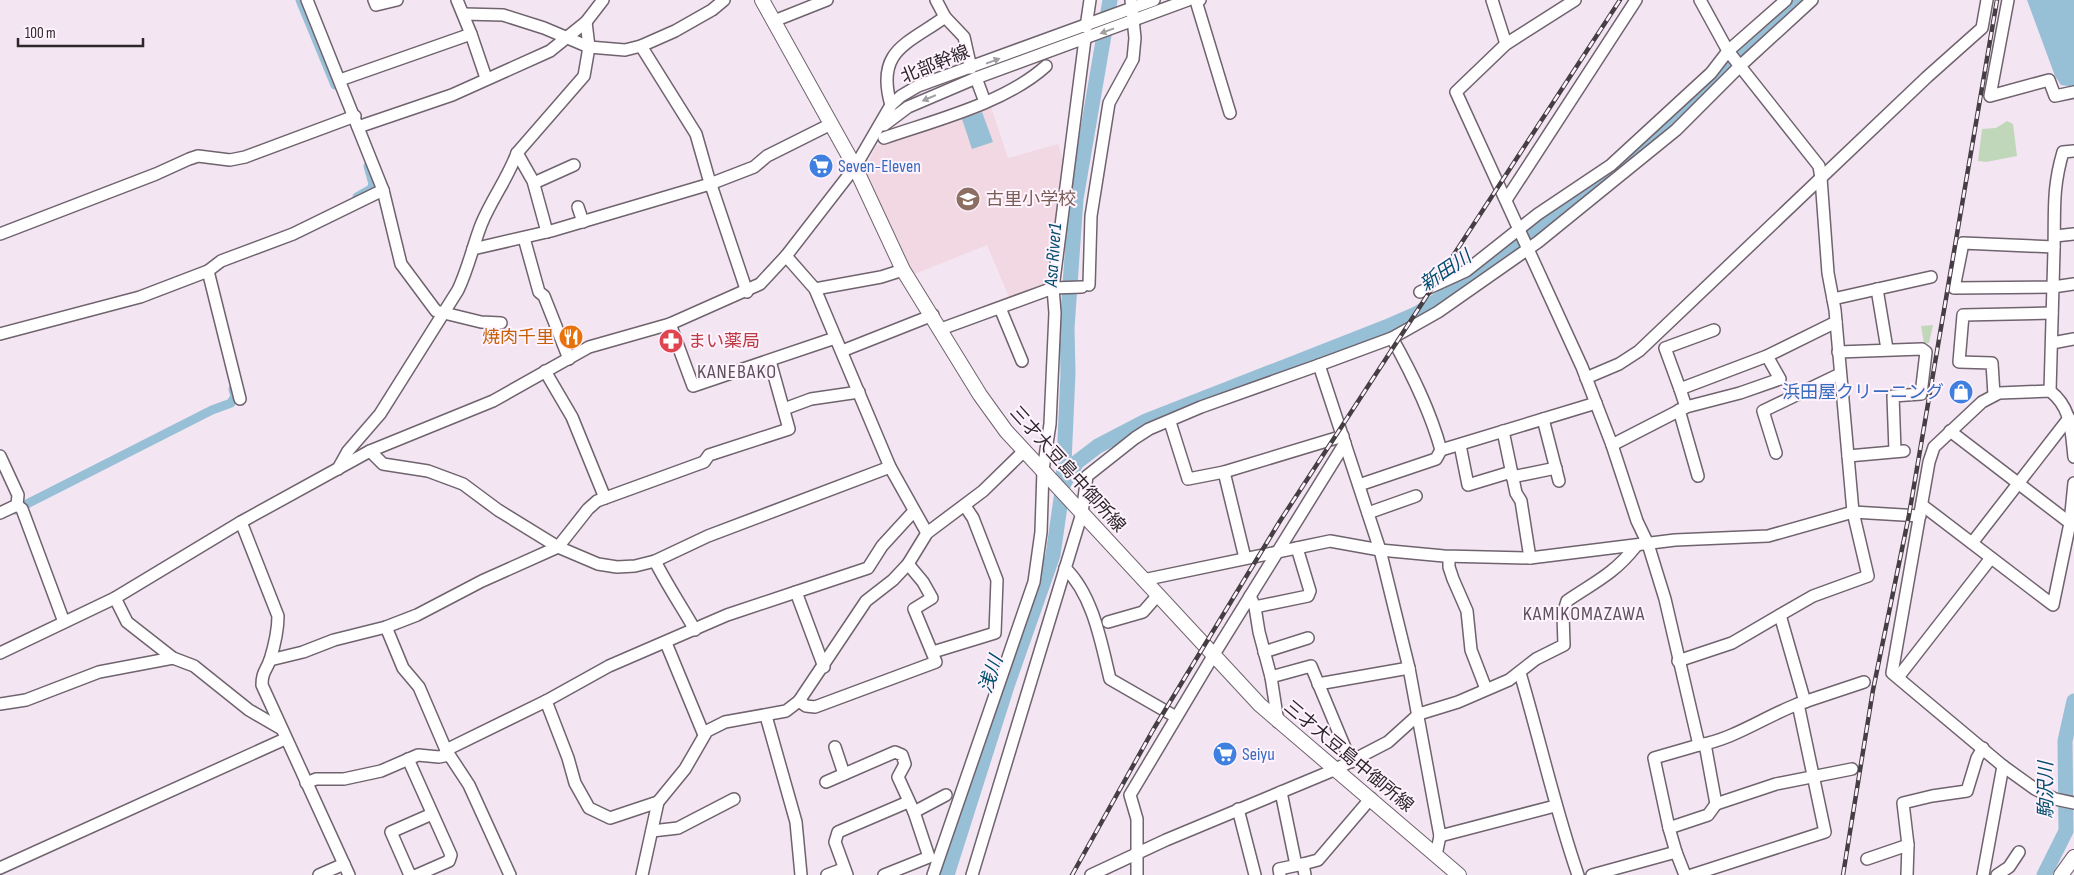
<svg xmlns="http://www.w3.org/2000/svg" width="2074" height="875" viewBox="0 0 2074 875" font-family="'Sofia Sans Condensed','Noto Sans JP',sans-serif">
<rect width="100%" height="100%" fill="#f3e5f2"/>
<path fill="#f1d8e2" d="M988 106 991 107 1008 158 1058 144 1064 163 1050 283 1009 297 987 245 912 275 864 171 876 146Z"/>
<g fill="#c0d7ba">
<path d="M2007 121 2013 124 2017 156 1986 162 1978 161 1982 129 1996 128Z"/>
<path d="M1933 325 1929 343H1924L1921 326Z"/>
</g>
<g fill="#97bfd6">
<path d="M2027 0H2074V87L2061 85 2055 76Z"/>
<path d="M982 112 993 142 972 149 962 119Z"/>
</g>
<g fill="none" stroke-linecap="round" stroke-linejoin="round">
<g stroke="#97bfd6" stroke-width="9">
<path d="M300 0 335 85"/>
<path d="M357 197 371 189 373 184 368 166"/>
<path d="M15 510 212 410 231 403 235 396 233 389"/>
</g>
<g stroke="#97bfd6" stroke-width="15">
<path d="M1064 483 1077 462 1098 446 1146 421 1386 327 1418 313 1475 276 1600 180 1679 115 1727 64 1798 0"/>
<path d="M947 875 1007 686 1053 555 1063 485 1068 373 1067 328 1076 199 1110 0"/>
<path d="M2044 875 2066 831 2065 741 2074 701"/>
</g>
<defs>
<g id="minor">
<path d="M307 0 383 190 401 264 436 311 481 322 501 323"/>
<path d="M374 0 376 5 397 0"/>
<path d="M457 0 471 34 486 78"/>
<path d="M1200 0 1196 1 1230 113"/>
<path d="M1492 0 1506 44"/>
<path d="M1575 0 1506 44 1456 92 1582 367 1612 445 1637 521 1648 544 1665 599 1699 745 1654 758 1669 828 1676 852 1592 875"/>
<path d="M1700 0 1728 51 1819 166 1821 178 1828 273 1835 310 1853 512 1868 576 1813 596 1780 615"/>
<path d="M2008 0 1990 96 2049 80 2055 96 2074 92"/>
<path d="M464 14 503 15 544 28 589 47 625 50 641 46 675 31 712 10 724 0"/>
<path d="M945 17 964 37 971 68"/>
<path d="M774 21 827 0"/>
<path d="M1086 27 1090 0"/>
<path d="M641 46 696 134 708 176 747 292"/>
<path d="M976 78 985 102"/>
<path d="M340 80 471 34"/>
<path d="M891 105C875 50 908 44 945 17L936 0"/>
<path d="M884 125 908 107 976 78 1188 0"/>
<path d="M358 127 452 95 550 51 586 22 603 0"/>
<path d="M884 138C936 120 1005 103 1046 66"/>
<path d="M517 153 533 181 547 232"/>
<path d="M534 183 574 165"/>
<path d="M1506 200 1636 0"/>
<path d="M578 207 583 222"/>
<path d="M0 234 156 174 189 159 198 156 230 160 245 157 355 116"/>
<path d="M2055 236 2074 234"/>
<path d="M524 238 539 292 544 296 569 359"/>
<path d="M2054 247 1963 243 1954 288 2053 287 2074 284"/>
<path d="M473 249 551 231 710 184 754 167 767 156 831 124"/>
<path d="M786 256 815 289 890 467 927 533"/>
<path d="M1089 285 1091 216 1109 103 1133 59 1135 38 1131 0"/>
<path d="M815 289 881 277 903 270"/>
<path d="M1877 289 1887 349"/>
<path d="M1420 292 1466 271 1538 214 1611 165 1711 73 1728 51 1786 0"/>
<path d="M1833 299 1931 277"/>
<path d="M1000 308 1022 361"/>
<path d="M670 324 693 386 835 338"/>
<path d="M941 329 1053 288 1082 287"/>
<path d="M0 334 140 297 208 271"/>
<path d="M1392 338 1438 312 1538 242 1676 130 1740 66 1812 0"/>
<path d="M2052 343 2074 339"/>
<path d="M842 351 933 315"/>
<path d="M1838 352 1922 349 1926 352 1921 394 1893 396 1895 451"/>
<path d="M545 371 572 417 605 498"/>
<path d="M1586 378 1619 364 1639 351 1927 77 1982 28 1987 0"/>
<path d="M1680 389 1665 348 1714 330"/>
<path d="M2050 391C2051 344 2053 297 2054 250 2055 212 2052 189 2063 152L2074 151"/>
<path d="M1994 395 1992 363 1959 362 1963 315 2052 313"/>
<path d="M240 399 208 271 221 261 293 234 383 190"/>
<path d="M1686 407 1680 389 1767 356 1836 322"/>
<path d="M784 409 811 399 859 392"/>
<path d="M1679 410 1698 476"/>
<path d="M1543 419 1559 481"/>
<path d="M1170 422 1188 479 1224 472 1343 436"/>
<path d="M1503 431 1516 493 1521 501 1530 558"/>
<path d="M1950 431 2070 523"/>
<path d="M1460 445 1468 485 1511 472"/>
<path d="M1612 445 1686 407 1740 393 1780 379 1767 356"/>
<path d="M1441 450 1596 403"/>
<path d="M370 451 383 464 428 471 463 484 498 510 558 547 598 564 617 567 635 566 655 561 708 536 890 467"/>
<path d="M1776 453 1763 411 1840 374"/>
<path d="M0 456 18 495 17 505"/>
<path d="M1848 456 1904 451"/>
<path d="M2074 457C2071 431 2072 408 2050 391L1999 393 1982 402 1934 447 1929 462 1892 673 2003 766 2035 789 2055 799 2074 803"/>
<path d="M338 469 348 451 380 414 458 290C468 269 473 246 481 225 491 200 508 178 517 153L584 76 589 47 586 22"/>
<path d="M1224 472 1245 558"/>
<path d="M1512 477 1556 468"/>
<path d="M1359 485 1436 459 1441 450C1430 410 1412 374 1392 338L1319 365 1380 550 1409 668 1440 836 1436 855"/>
<path d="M1922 505 2053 605 2070 523 2074 483"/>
<path d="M0 513 17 505 22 509 64 622"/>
<path d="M1368 513 1416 496"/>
<path d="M241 522 278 616C278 630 274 647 270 660 266 671 262 672 262 685L349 875"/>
<path d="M1972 543 2069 418"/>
<path d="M1449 557V567L1453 579 1467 611 1471 650 1486 689"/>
<path d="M655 561C667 585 682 607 695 630"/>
<path d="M1065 568C1093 595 1101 642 1110 679L1176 717"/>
<path d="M1143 580 1330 541 1380 550 1444 556 1530 558 1675 540 1768 536 1853 512 1920 516"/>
<path d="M796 592 868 568 882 546 914 511"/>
<path d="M1250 596 1255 607 1308 596 1310 591 1297 548"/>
<path d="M115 598 127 622 173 658 194 666 249 710 280 728"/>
<path d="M1255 607 1259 632 1271 677"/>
<path d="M1108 622 1143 612 1157 596"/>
<path d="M386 627 403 668 419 687 446 750"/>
<path d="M666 643 704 735"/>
<path d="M933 652 995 633 997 580 973 518 965 506"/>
<path d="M1264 652 1308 638"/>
<path d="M0 653 115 598 241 522 370 451 493 401 589 347 670 324 760 284 786 256 855 167 891 105 901 96 918 86 1154 0"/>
<path d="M270 660 303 652 334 640 386 627 417 615 482 581 558 547 588 509 597 501 704 462 709 455 789 429 770 361"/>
<path d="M1678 661 1732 643 1780 615 1805 702"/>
<path d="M1520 673C1540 740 1555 809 1578 875"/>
<path d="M1899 676 1991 558"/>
<path d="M1318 684 1409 668"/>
<path d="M546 701 568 758 575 783 589 808 610 818 658 802"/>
<path d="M799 701 806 706 815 707 936 662 914 609 932 598 923 582 908 564"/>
<path d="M0 704 26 700 99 672 173 658"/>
<path d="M766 716 796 822 801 875"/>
<path d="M1278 722 1271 677 1311 666 1351 762"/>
<path d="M1705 744 1716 804 1776 784 1852 769"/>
<path d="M1699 745C1732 740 1766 716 1798 704"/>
<path d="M835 747 844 774"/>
<path d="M408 759 451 855 449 861 417 875"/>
<path d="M826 782 895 752 902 755 905 764 898 777 914 812 929 857 884 875"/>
<path d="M306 783 316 779H344L381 771 418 755 439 757 449 755"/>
<path d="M1281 792 1296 865"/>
<path d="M1238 809 1255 875"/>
<path d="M914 812 946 795"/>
<path d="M1669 828 1708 815 1716 804"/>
<path d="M652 831 678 828 734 799"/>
<path d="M1440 836 1555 806"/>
<path d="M1676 852 1685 875"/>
<path d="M1867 859 1908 845"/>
<path d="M1303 864 1318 860 1371 798"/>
<path d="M0 868 285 739"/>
<path d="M319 875 344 864"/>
<path d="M412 875 409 873 391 832 432 814"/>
<path d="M510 875 469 785 446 750 546 701 609 666 727 615 796 592 824 667"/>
<path d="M642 875 658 802 685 769 707 731 725 722 786 711 799 701 866 601 893 580 908 564 927 533 983 491 1024 451"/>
<path d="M827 875 843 869"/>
<path d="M847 875 835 842 838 832 908 802"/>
<path d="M933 875 1034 582 1041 532 1043 470 1050 424 1055 313 1053 288 1085 39"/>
<path d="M972 875 1082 513 1087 476 1135 438 1149 429 1201 407 1319 365"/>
<path d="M1091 875 1166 840 1334 770 1388 742 1419 714 1458 702 1509 680 1536 659 1564 645 1563 614 1567 601C1595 582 1614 574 1636 546"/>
<path d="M1137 875V819L1130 795 1213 656 1345 443"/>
<path d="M1280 875 1279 869 1303 864 1305 875"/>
<path d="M1692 875 1825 832 1798 704 1864 682"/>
<path d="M1907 875 1908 845 1903 803 1932 796 1967 791 1977 758 1983 748"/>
<path d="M1983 875 2003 766"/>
<path d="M1997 875 2009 867 2019 852"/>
</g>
<g id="major">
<path d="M762 0 855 167 903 270 980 395 1006 431 1260 705 1459 875"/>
<path d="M2061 875 2074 857"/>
</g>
</defs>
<use href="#minor" stroke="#6f636e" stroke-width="14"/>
<use href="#major" stroke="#6f636e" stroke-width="16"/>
<use href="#minor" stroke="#fff" stroke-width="11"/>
<use href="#major" stroke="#fff" stroke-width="14"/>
<defs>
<g id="rail">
<path d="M1072 875 1153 730 1280 521 1620 0"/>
<path d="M1843 875 1873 690 1909 515 1997 0"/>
</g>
</defs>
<use href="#rail" stroke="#453f44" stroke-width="4.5"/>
<use href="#rail" stroke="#fff3fe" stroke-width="2.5" stroke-dasharray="8" stroke-linecap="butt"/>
</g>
<defs><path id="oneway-solid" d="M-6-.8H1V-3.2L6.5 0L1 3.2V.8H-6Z" transform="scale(1.25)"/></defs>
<g fill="#a09ea0">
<use href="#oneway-solid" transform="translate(1107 31) rotate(160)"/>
<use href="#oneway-solid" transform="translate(993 61) rotate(-20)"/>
<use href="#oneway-solid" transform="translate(929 98) rotate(157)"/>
</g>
<defs>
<symbol id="supermarket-disc" viewBox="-11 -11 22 22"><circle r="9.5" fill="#3f7fe0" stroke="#fff3fe"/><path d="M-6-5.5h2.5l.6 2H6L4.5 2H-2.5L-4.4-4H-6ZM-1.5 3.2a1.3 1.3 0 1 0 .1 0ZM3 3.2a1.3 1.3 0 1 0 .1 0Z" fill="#fff"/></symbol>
<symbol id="school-disc" viewBox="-11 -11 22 22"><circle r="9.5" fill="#8d6e63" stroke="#fff3fe"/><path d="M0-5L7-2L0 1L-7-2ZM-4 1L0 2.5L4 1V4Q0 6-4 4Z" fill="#fff"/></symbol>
<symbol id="restaurant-disc" viewBox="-11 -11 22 22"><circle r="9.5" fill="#e8710a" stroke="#fff3fe"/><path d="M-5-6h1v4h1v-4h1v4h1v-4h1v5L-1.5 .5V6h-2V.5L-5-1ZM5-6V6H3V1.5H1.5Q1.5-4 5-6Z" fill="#fff"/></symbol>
<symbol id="pharmacy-disc" viewBox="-11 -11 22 22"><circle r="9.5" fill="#e0444e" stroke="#fff3fe"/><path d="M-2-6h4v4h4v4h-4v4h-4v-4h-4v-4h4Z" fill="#fff"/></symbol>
<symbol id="shop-disc" viewBox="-11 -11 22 22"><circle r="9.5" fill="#3f7fe0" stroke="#fff3fe"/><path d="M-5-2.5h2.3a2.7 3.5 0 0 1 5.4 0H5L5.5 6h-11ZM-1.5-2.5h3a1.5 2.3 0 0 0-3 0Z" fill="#fff"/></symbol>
</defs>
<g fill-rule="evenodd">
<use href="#supermarket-disc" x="807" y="152" width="28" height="28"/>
<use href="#school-disc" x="954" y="185" width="28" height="28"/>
<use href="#restaurant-disc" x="557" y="323" width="28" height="28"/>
<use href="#pharmacy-disc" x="657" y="327" width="28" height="28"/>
<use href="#shop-disc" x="1947" y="378" width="28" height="28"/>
<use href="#supermarket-disc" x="1211" y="740" width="28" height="28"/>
</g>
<g text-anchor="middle" stroke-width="4" stroke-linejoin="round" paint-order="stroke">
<g font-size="18" fill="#2c272b" stroke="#fff3fe">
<text transform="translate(935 64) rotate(-22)" y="6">北部幹線</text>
<text transform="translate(1068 469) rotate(48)" y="6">三才大豆島中御所線</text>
<text transform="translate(1349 756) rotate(40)" y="6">三才大豆島中御所線</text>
</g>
<g font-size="18" fill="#366cbe" stroke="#fff3fe" text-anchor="start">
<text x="838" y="172">Seven-Eleven</text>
<text x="1944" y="398" text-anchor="end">浜田屋クリーニング</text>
<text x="1242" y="760">Seiyu</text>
</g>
<g font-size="18" fill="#785e54" stroke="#fff3fe" text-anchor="start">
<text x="986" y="205">古里小学校</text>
</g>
<g font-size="18" fill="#c56008" stroke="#fff3fe" text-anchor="end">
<text x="554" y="343">焼肉千里</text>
</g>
<g font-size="18" fill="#be3a42" stroke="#fff3fe" text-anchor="start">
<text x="688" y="347">まい薬局</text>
</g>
<g font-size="19" font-style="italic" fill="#004e6e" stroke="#fff3fe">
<text transform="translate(1052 255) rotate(-86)" y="7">Asa River1</text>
<text transform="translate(1445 270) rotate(-34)" y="7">新田川</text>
<text transform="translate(990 674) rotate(-71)" y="7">浅川</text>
<text transform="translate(2045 790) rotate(-90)" y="7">駒沢川</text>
</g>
<g font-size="20" letter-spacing="1" fill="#5d515c" stroke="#fff3fe">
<text x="737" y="378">KANEBAKO</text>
<text x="1584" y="620">KAMIKOMAZAWA</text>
</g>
</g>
<path d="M18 38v8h125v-8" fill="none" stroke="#2c272b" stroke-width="2.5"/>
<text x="25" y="38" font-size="15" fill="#2c272b" stroke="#fff3fe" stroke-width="4" paint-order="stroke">100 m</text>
</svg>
